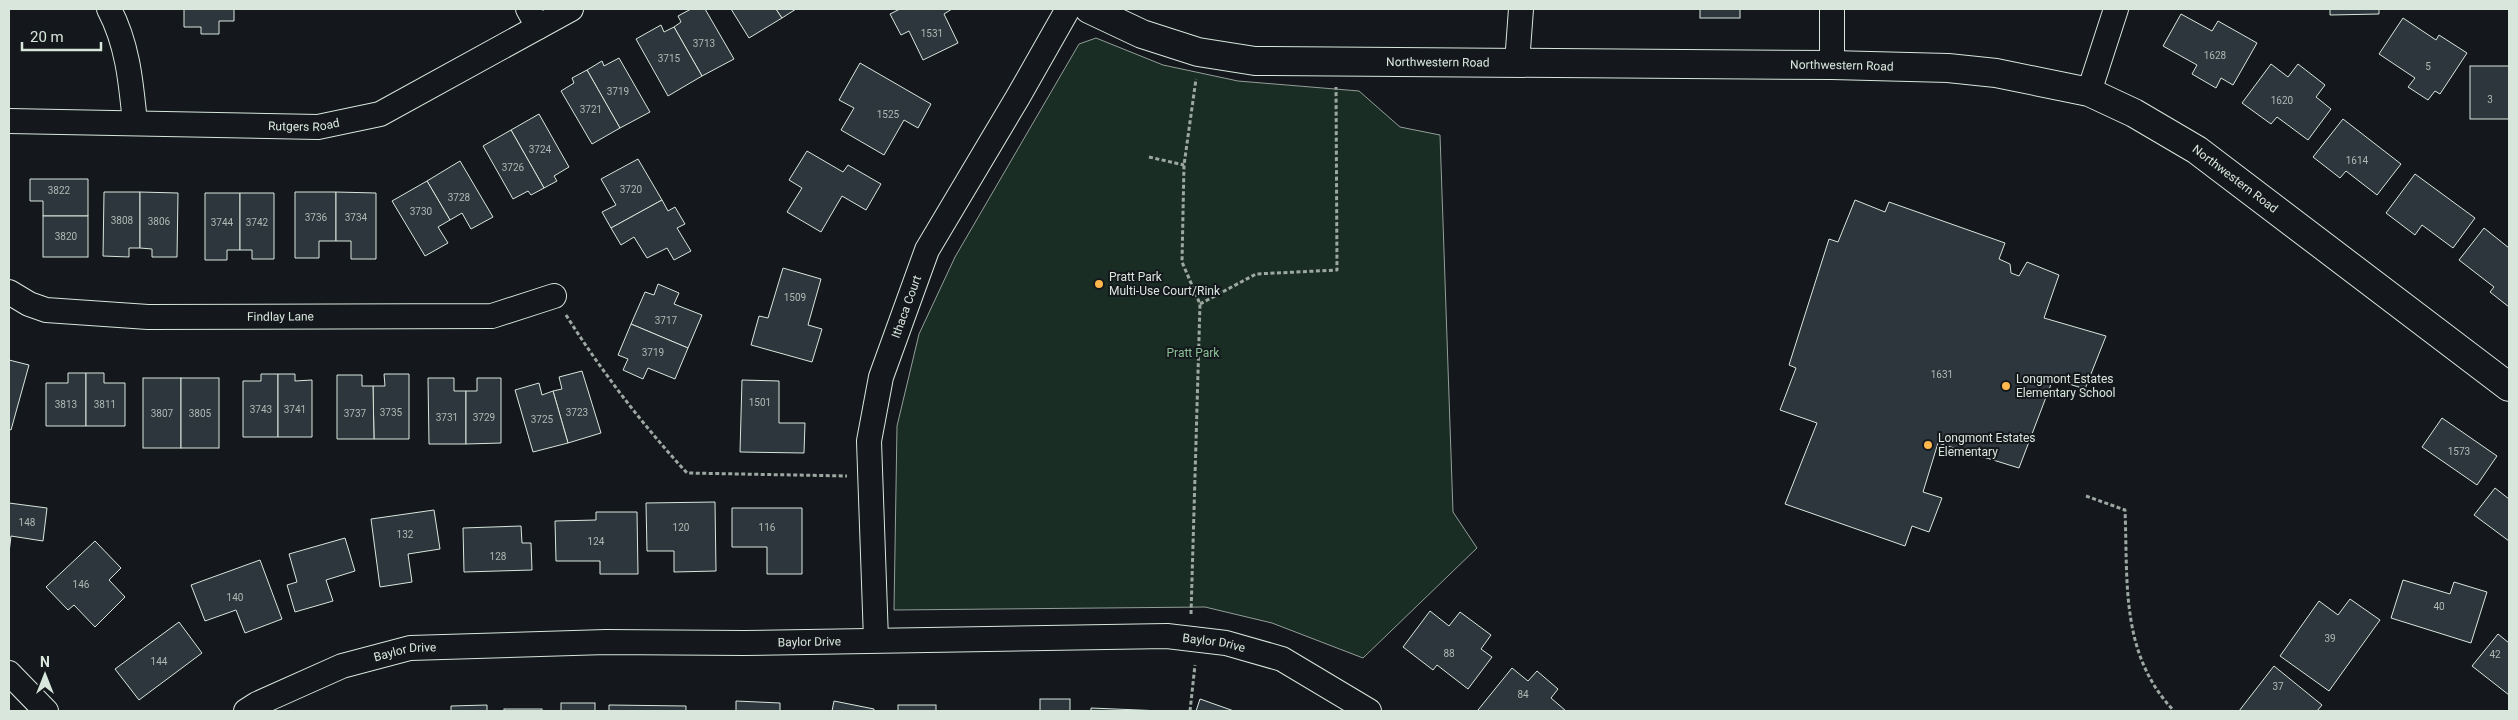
<svg xmlns="http://www.w3.org/2000/svg" width="2518" height="720" viewBox="0 0 2518 720" font-family="Roboto,sans-serif">
<rect width="100%" height="100%" fill="#14181c"/>
<path fill="#1a2d24" stroke="#939e99" d="M1096 38 1163 65 1238 81 1359 91 1400 127 1440 135 1453 512 1477 548 1363 658 1272 623 1205 607 894 610 897 426 919 334 955 257 1079 44Z"/>
<g fill="#2c363c" stroke="#d8e6dc">
<path d="M184 9H234V21H219V34H201V27H184Z"/>
<path d="M691 9H705L734 59 702 76 674 27 681 22 678 16Z"/>
<path d="M731 9H776L782 18 749 38Z"/>
<path d="M776 9H796L782 18Z"/>
<path d="M900 9H952L944 14 958 43 923 60 909 31 901 35 890 14Z"/>
<rect x="1700" y="9" width="40" height="9"/>
<path d="M2330 9H2379V14L2330 15Z"/>
<path d="M2181 14 2212 31 2218 21 2257 43 2233 85 2221 78 2216 88 2192 74 2197 65 2163 46Z"/>
<path d="M2403 18 2436 40 2439 35 2467 53 2440 94 2435 91 2428 100 2408 87 2415 78 2379 54Z"/>
<path d="M661 25 664 32 674 27 702 76 668 96 636 39Z"/>
<path d="M619 58 650 112 620 128 587 70 602 61 604 66Z"/>
<path d="M860 63 931 104 918 128 904 120 884 155 841 130 854 108 839 100Z"/>
<path d="M2271 64 2288 77 2298 64 2325 85 2316 97 2331 109 2308 140 2277 117 2271 124 2242 103Z"/>
<rect x="2470" y="66" width="39" height="53"/>
<path d="M587 70 620 128 592 144 561 91 574 83 572 78Z"/>
<path d="M539 114 569 167 554 176 557 181 544 188 511 130Z"/>
<path d="M2343 119 2401 164 2377 195 2346 171 2340 178 2313 157Z"/>
<path d="M511 130 544 188 531 195 528 191 513 199 483 146Z"/>
<path d="M807 151 843 172 848 165 881 184 866 210 842 196 821 232 787 212 802 188 789 180Z"/>
<path d="M638 159 662 200 611 228 602 212 616 205 601 179Z"/>
<path d="M460 161 493 217 471 229 462 213 450 220 427 181Z"/>
<path d="M2415 174 2475 218 2453 248 2422 225 2415 235 2386 213Z"/>
<path d="M30 179H88V216H43V201H30Z"/>
<path d="M427 181 450 220 438 227 448 243 425 256 392 201Z"/>
<path d="M104 192H140V248H129V257L103 256Z"/>
<path d="M140 192 178 193 177 257H152V249L140 248Z"/>
<path d="M295 192H336V241H319V258H295Z"/>
<path d="M336 192 376 193V259H351V241H336Z"/>
<path d="M205 193H240V250H227V260H205Z"/>
<path d="M240 193H274V259H252V250H240Z"/>
<path d="M662 200 668 211 675 207 685 224 677 228 691 251 674 260 667 248 647 258 634 237 621 245 611 228Z"/>
<path d="M1855 200 1885 212 1889 202 2005 243 1999 259 2010 264 2011 273 2019 276 2027 262 2059 275 2044 318 2106 336 2085 389 2053 379 2019 468 1938 443 1923 492 1942 498 1929 532 1912 526 1905 546 1785 504 1817 423 1780 410 1796 368 1789 365 1829 239 1838 242Z"/>
<rect x="43" y="216" width="45" height="41"/>
<path d="M2484 228 2509 248V307L2490 292 2494 287 2459 260Z"/>
<path d="M783 268 821 279 808 325 822 329 812 362 751 345 759 316 768 318Z"/>
<path d="M658 284 679 293 674 304 702 315 688 348 631 324 645 292 654 295Z"/>
<path d="M631 324 688 348 675 379 648 368 643 379 623 370 628 359 618 355Z"/>
<path d="M9 360 29 365 11 430 9 429Z"/>
<path d="M582 371 601 433 568 443 553 391 562 389 559 377Z"/>
<path d="M68 373H86V426H46V383H68Z"/>
<path d="M86 373H104V383H125V426H86Z"/>
<path d="M261 374H278V437H243V381H261Z"/>
<path d="M278 374H295V381L312 380V437H278Z"/>
<path d="M384 374H409V439H374L373 386H385Z"/>
<path d="M337 375H362V386H373L374 439H337Z"/>
<rect x="143" y="378" width="38" height="70"/>
<rect x="181" y="378" width="38" height="70"/>
<path d="M428 378H454V391H466V444H429Z"/>
<path d="M477 378H501V443L466 444V391H477Z"/>
<path d="M742 380 779 381V423H805L804 453 740 452Z"/>
<path d="M539 383 542 395 553 391 568 443 533 452 515 390Z"/>
<path d="M2442 418 2497 456 2477 485 2422 447Z"/>
<path d="M2495 488 2509 499V541L2474 515Z"/>
<path d="M715 502 716 571 674 572V551H647L646 503Z"/>
<path d="M9 503 47 508 43 541 11 536 9 553Z"/>
<path d="M732 508H802V574H767V547H732Z"/>
<path d="M434 510 440 549 408 554 412 582 380 587 371 519Z"/>
<path d="M596 512H637L638 574H600V561H556L555 521 596 520Z"/>
<path d="M521 526 522 543H531L532 570 464 572 463 528Z"/>
<path d="M345 538 355 571 326 580 333 601 295 612 287 585 297 582 289 554Z"/>
<path d="M95 541 121 568 109 580 125 597 95 627 74 605 68 610 46 587Z"/>
<path d="M260 560 282 619 245 633 236 610 205 621 191 585Z"/>
<path d="M2403 580 2450 594 2454 582 2487 592 2471 643 2391 618Z"/>
<path d="M2350 599 2380 620 2329 691 2280 656 2319 601 2338 615Z"/>
<path d="M1430 611 1449 626 1460 612 1491 635 1481 649 1492 657 1468 689 1437 665 1433 670 1403 647Z"/>
<path d="M179 622 202 653 139 700 115 669Z"/>
<path d="M2498 634 2509 643V695L2472 666Z"/>
<path d="M2274 666 2322 705 2317 711H2239Z"/>
<path d="M1512 668 1528 681 1537 671 1558 689 1551 698 1566 711H1479L1478 710Z"/>
<rect x="1040" y="699" width="30" height="12"/>
<path d="M1200 699 1234 711H1196Z"/>
<path d="M736 701 780 703V711H736Z"/>
<path d="M834 701 874 709V711H832Z"/>
<rect x="561" y="703" width="34" height="8"/>
<path d="M487 705V711H451V706Z"/>
<path d="M609 705 686 706V711H609Z"/>
<rect x="898" y="705" width="38" height="6"/>
<path d="M1091 708 1163 711H1091Z"/>
<rect x="504" y="709" width="38" height="2"/>
</g>
<g fill="none" stroke-linecap="round" stroke-linejoin="round">
<defs>
<g id="street">
<path d="M109 9C128 45 131 83 135 123"/>
<path d="M528 9 538 27"/>
<path d="M1517 63 1521 9"/>
<path d="M1832 65V9"/>
<path d="M2089 92 2116 9"/>
<path id="s1" d="M9 121 318 127 380 114 571 9"/>
<path id="s2" d="M9 292 29 304 46 310 148 317 492 316 554 296"/>
<path id="s3" d="M876 640 869 441 881 377 927 250 1018 97 1068 9"/>
<path d="M9 673 46 711"/>
<path id="s4" d="M246 711 257 704 342 666 410 648 606 642 744 643 1167 636 1226 643 1282 659 1369 711"/>
</g>
<g id="secondary">
<path id="s5" d="M1089 9 1142 34 1198 52 1255 61 1832 65 1948 68 1996 73 2089 92 2134 113 2197 150 2509 387"/>
</g>
</defs>
<use href="#street" stroke="#d8e6dc" stroke-width="26"/>
<use href="#secondary" stroke="#d8e6dc" stroke-width="30"/>
<g stroke="#9da8a2" stroke-width="3" stroke-dasharray="4 2.5" stroke-linecap="butt">
<path d="M1149 157 1184 165"/>
<path d="M1200 304 1256 274 1337 270 1336 87"/>
<path d="M566 315C602 372 642 424 687 473L847 476"/>
<path d="M2086 496 2125 510C2128 583 2120 654 2174 711"/>
<path d="M1191 614 1200 304 1182 262 1184 165 1196 79"/>
<path d="M1190 711 1195 665"/>
</g>
<use href="#street" stroke="#14181c" stroke-width="24"/>
<use href="#secondary" stroke="#14181c" stroke-width="28"/>
</g>
<g fill="#ffb74d" stroke="#14181c" stroke-width="2">
<circle cx="1099" cy="284" r="5"/>
<circle cx="2006" cy="386" r="5"/>
<circle cx="1928" cy="445" r="5"/>
</g>
<g text-anchor="middle" stroke-width="4" stroke-linejoin="round" paint-order="stroke">
<g font-size="10" fill="#adbab4">
<text x="932" y="37">1531</text>
<text x="704" y="47">3713</text>
<text x="2215" y="59">1628</text>
<text x="669" y="62">3715</text>
<text x="2428" y="70">5</text>
<text x="618" y="95">3719</text>
<text x="2490" y="103">3</text>
<text x="2282" y="104">1620</text>
<text x="591" y="113">3721</text>
<text x="888" y="118">1525</text>
<text x="540" y="153">3724</text>
<text x="2357" y="164">1614</text>
<text x="513" y="171">3726</text>
<text x="631" y="193">3720</text>
<text x="59" y="194">3822</text>
<text x="459" y="201">3728</text>
<text x="421" y="215">3730</text>
<text x="316" y="221">3736</text>
<text x="356" y="221">3734</text>
<text x="122" y="224">3808</text>
<text x="159" y="225">3806</text>
<text x="222" y="226">3744</text>
<text x="257" y="226">3742</text>
<text x="66" y="240">3820</text>
<text x="795" y="301">1509</text>
<text x="666" y="324">3717</text>
<text x="653" y="356">3719</text>
<text x="1942" y="378">1631</text>
<text x="760" y="406">1501</text>
<text x="66" y="408">3813</text>
<text x="105" y="408">3811</text>
<text x="261" y="413">3743</text>
<text x="295" y="413">3741</text>
<text x="391" y="416">3735</text>
<text x="577" y="416">3723</text>
<text x="162" y="417">3807</text>
<text x="200" y="417">3805</text>
<text x="355" y="417">3737</text>
<text x="447" y="421">3731</text>
<text x="484" y="421">3729</text>
<text x="542" y="423">3725</text>
<text x="2459" y="455">1573</text>
<text x="27" y="526">148</text>
<text x="681" y="531">120</text>
<text x="767" y="531">116</text>
<text x="405" y="538">132</text>
<text x="596" y="545">124</text>
<text x="498" y="560">128</text>
<text x="81" y="588">146</text>
<text x="235" y="601">140</text>
<text x="2439" y="610">40</text>
<text x="2330" y="642">39</text>
<text x="1449" y="657">88</text>
<text x="2495" y="658">42</text>
<text x="159" y="665">144</text>
<text x="2278" y="690">37</text>
<text x="1523" y="698">84</text>
</g>
<g font-size="12" fill="#d8e6dc" stroke="#14181c">
<text dy="4" stroke="none"><textPath href="#s5" startOffset="358">Northwestern Road</textPath></text>
<text dy="4" stroke="none"><textPath href="#s5" startOffset="762">Northwestern Road</textPath></text>
<text dy="4" stroke="none"><textPath href="#s1" startOffset="295">Rutgers Road</textPath></text>
<text dy="4" stroke="none"><textPath href="#s5" startOffset="1182">Northwestern Road</textPath></text>
<text dy="4" stroke="none"><textPath href="#s3" startOffset="339">Ithaca Court</textPath></text>
<text dy="4" stroke="none"><textPath href="#s2" startOffset="276">Findlay Lane</textPath></text>
<text dy="4" stroke="none"><textPath href="#s4" startOffset="576">Baylor Drive</textPath></text>
<text dy="4" stroke="none"><textPath href="#s4" startOffset="981">Baylor Drive</textPath></text>
<text dy="4" stroke="none"><textPath href="#s4" startOffset="171">Baylor Drive</textPath></text>
</g>
<g font-size="12" fill="#d8e6dc" stroke="#14181c" text-anchor="start">
<text x="1109" y="281">Pratt Park<tspan x="1109" dy="14">Multi-Use Court/Rink</tspan></text>
<text x="2016" y="383">Longmont Estates<tspan x="2016" dy="14">Elementary School</tspan></text>
<text x="1938" y="442">Longmont Estates<tspan x="1938" dy="14">Elementary</tspan></text>
</g>
<g font-size="12" fill="#8ac095" stroke="#14181c">
<text x="1193" y="357">Pratt Park</text>
</g>
</g>
<rect width="2518" height="720" fill="none" stroke="#d8e6dc" stroke-width="20"/>
<g transform="translate(45 675)" stroke="#14181c" stroke-width="4" paint-order="stroke">
<path d="M0-4L9 19L0 12L-9 19Z" fill="#d8e6dc"/>
<text y="-8" font-size="14" font-weight="bold" text-anchor="middle" fill="#d8e6dc">N</text>
</g>
<path d="M22 42v8h79v-8" fill="none" stroke="#d8e6dc" stroke-width="2.5"/>
<text x="30" y="42" font-size="15" fill="#d8e6dc" stroke="#14181c" stroke-width="4" paint-order="stroke">20 m</text>
</svg>
